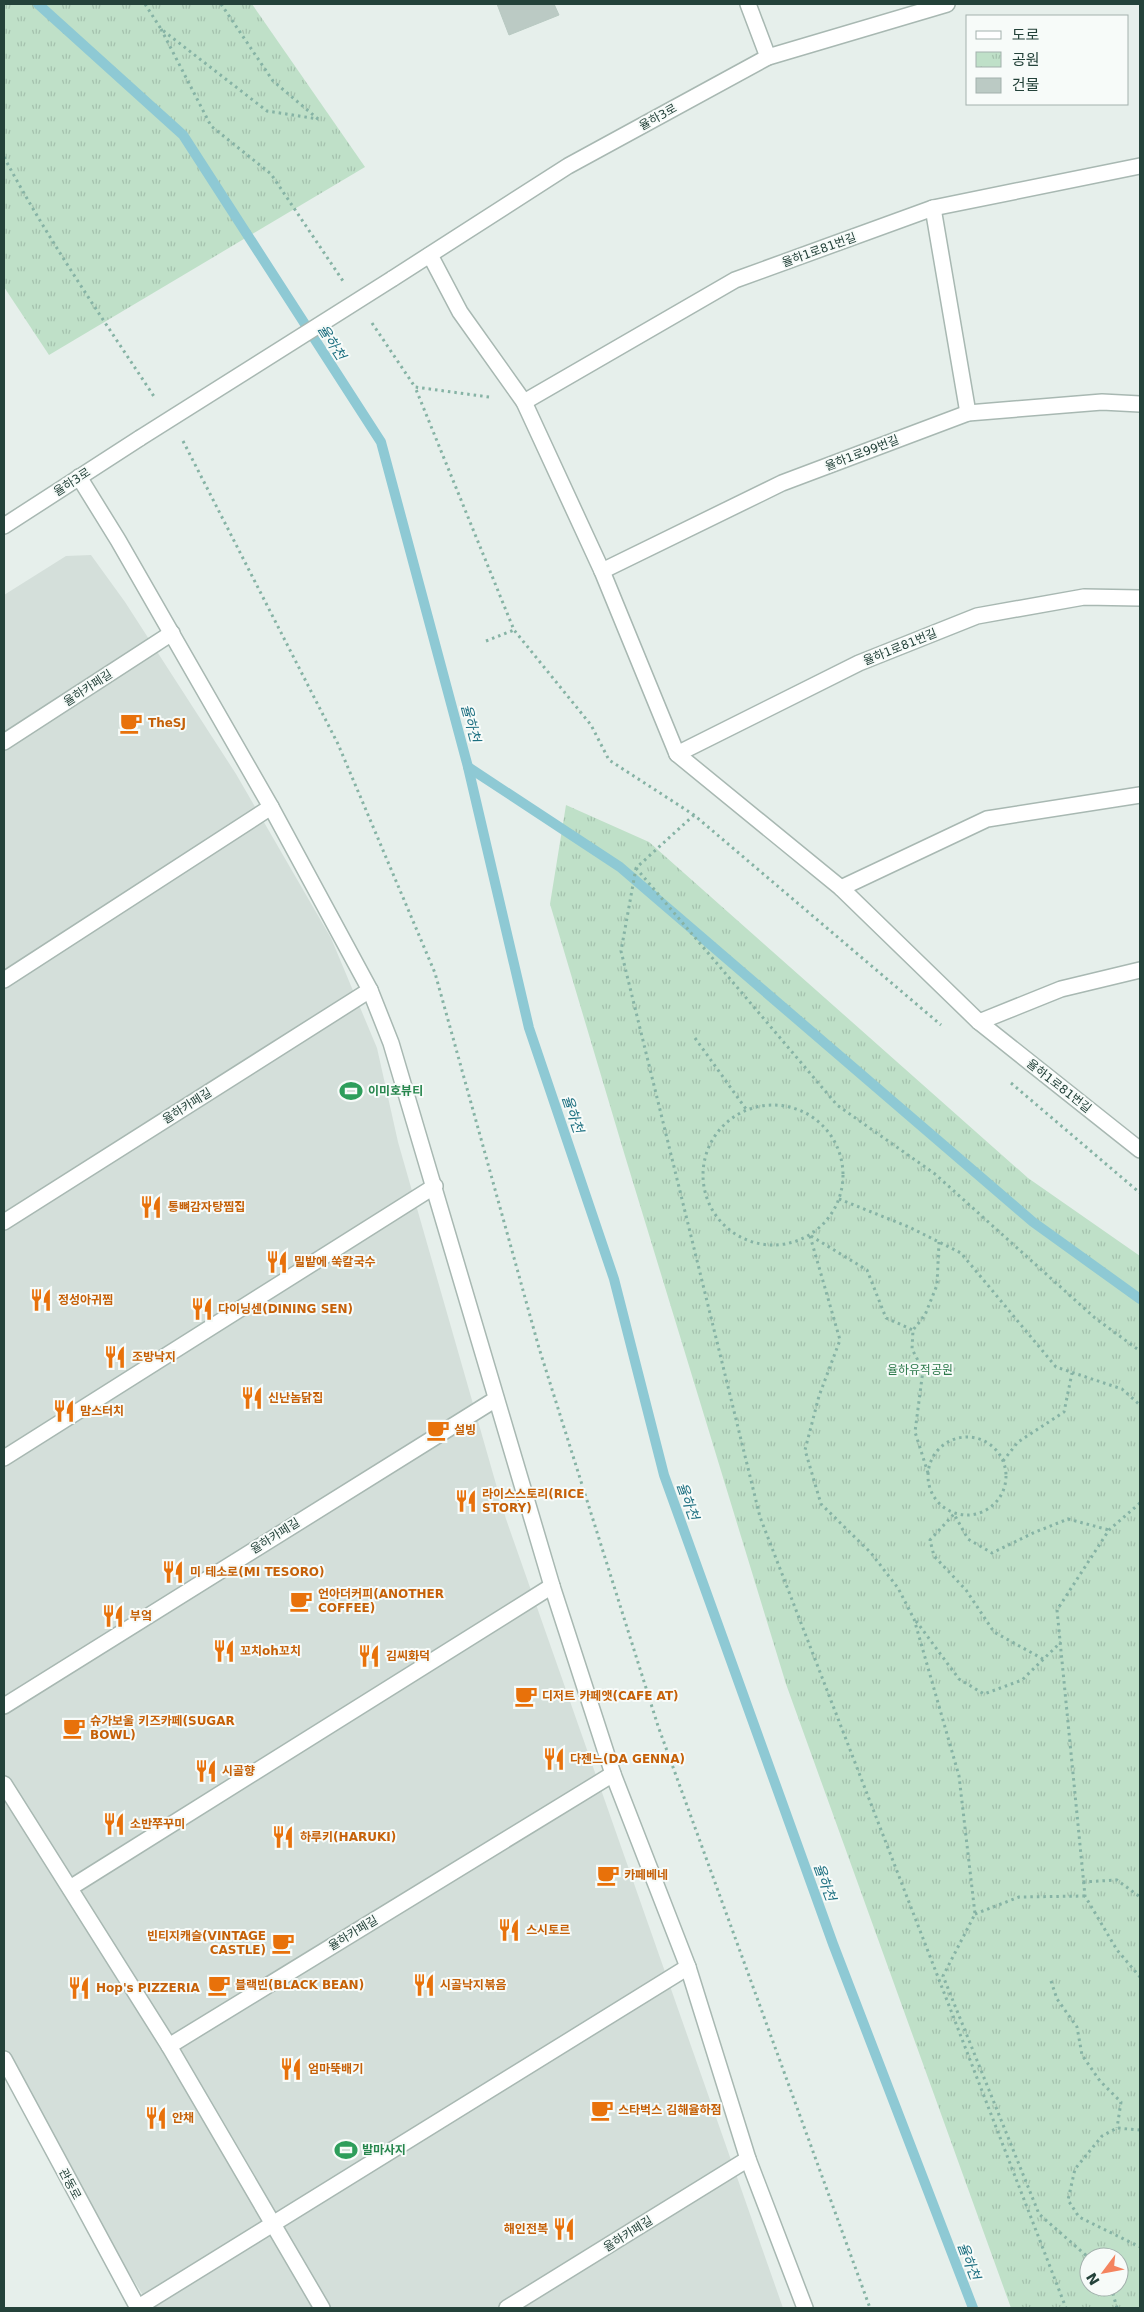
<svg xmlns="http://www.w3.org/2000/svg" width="1144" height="2312" viewBox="0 0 1144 2312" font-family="'DejaVu Sans','Noto Sans KR',sans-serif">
<defs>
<pattern id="park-tufts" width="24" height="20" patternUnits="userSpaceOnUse" patternTransform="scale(1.25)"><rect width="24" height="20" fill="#bfe0c8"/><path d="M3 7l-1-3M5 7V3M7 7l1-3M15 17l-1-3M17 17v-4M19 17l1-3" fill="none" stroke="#a4c1ad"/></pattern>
</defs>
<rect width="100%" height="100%" fill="#e6efeb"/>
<path fill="#d4dfda" d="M91 555 125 602 236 774 331 938 377 1048 398 1142 506 1519 783 2308H151L4 2074V595L66 556Z"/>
<g fill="url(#park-tufts)" fill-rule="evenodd">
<path d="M4 4H252L365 167 49 355 4 287Z"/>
<path d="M566 805 649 842 1028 1178 1140 1256V2308H1011L786 1684 625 1156 550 904ZM1089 2257H1119V2287H1089Z"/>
</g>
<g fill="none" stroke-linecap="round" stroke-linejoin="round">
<g stroke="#8ec9d4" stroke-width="10">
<path d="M38 4 183 135 381 442 468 767 529 1028 614 1279 664 1475 833 1944 973 2308"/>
<path d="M468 767 620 867 1033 1222 1140 1299"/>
</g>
</g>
<path fill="#bbcac4" stroke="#b8c9c2" d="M497 4H554L559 15 509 35Z"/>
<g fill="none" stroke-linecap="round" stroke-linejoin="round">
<defs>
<path id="service" d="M748 4 768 57"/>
<g id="minor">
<path d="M933 208 968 413"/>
<path d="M430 255 460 312 524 402 602 571 677 754 841 888 979 1022 1140 1150"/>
<path d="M524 402 735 280 933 208 1140 166"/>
<path d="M79 477 118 540 271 807 370 990 391 1043 552 1586 613 1774 688 1967 748 2159 805 2308"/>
<path d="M602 571 782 483 968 413 1102 402 1140 404"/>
<path d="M4 742 172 633"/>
<path d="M677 754 859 663 977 616 1084 597 1140 598"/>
<path d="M841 888 987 819 1140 795"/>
<path d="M4 980 271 807"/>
<path d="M979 1022 1061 989 1140 970"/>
<path d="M4 1222 370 990"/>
<path d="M4 1458 435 1186"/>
<path d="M4 1706 496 1399"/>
<path d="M4 1784 169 2046 322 2308"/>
<path d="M70 1888 552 1586"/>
<path d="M169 2046 613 1774"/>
<path d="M137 2308 688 1967"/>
<path d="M507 2308 748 2159"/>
</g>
<g id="tertiary">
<path d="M392 279 568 166 768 57 947 4"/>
<path d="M4 526 140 438"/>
<path d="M4 2059 138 2308"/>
</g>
</defs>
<use href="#service" stroke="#a8b8b2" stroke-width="18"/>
<use href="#minor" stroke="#a8b8b2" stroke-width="18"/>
<use href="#tertiary" stroke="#a8b8b2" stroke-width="18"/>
<g stroke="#86b3a5" stroke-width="3" stroke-dasharray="2.5 4" stroke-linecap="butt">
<path d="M145 4 161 29 267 111 318 119"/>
<path d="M221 4 273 81 318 119"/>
<path d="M161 29 211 126 271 174 343 281"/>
<path d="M4 157C48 240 103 319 155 398"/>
<path d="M372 323 415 387"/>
<path d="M489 397 415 387 514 630 591 725 609 760 694 815 941 1025"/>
<path d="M183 441 338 744 435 973 539 1348 658 1726 870 2308"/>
<path d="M486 641 514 630"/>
<path d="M694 815 636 868 621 951 760 1517 1066 2308"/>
<path d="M636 868 837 1105 935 1174 1095 1318 1140 1351"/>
<path d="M695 1038 746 1109"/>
<path d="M1011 1083 1140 1193"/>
<circle cx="773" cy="1175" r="70"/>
<path d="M839 1199 909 1227 961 1253 1056 1367 1122 1389 1140 1405"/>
<path d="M810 1236 840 1340 819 1396 805 1450 821 1504 871 1553 898 1588 914 1619 959 1776 975 1914 943 1976 1039 2214 1089 2258"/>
<path d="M811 1236 867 1270 886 1318 913 1330"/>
<circle cx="967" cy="1476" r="39"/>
<path d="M1003 1461 1018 1442 1064 1412 1072 1373"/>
<path d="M928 1473 915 1432 923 1370 912 1349 913 1330 925 1315 937 1285 939 1242"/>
<path d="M1140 1503 1109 1530 1057 1610 1085 1896 1117 1950 1140 1977"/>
<path d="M916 1621 959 1679 984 1694 1022 1680 1061 1642"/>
<path d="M1043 1659 994 1632 966 1590 934 1556 930 1540 954 1514 968 1539 992 1553 1033 1533 1068 1519 1109 1530"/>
<path d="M1083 1882 1117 1880 1140 1897"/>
<path d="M975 1914 1019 1897 1085 1896"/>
<path d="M1051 1981 1057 1999 1077 2027 1082 2055 1100 2081 1121 2102 1117 2128"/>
<path d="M1140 2130 1117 2128 1102 2136 1075 2169 1068 2200 1079 2217 1140 2247"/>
<path d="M1111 2287 1117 2308"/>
</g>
<use href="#service" stroke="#fff" stroke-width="15"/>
<use href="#minor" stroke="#fff" stroke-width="15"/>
<use href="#tertiary" stroke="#fff" stroke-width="15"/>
<defs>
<path id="tertiary-bridge" d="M140 438 392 279"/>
</defs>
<use href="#tertiary-bridge" stroke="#a8b8b2" stroke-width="18" stroke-linecap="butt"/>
<use href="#tertiary-bridge" stroke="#fff" stroke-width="15"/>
</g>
<defs>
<symbol id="cafe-bare" viewBox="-9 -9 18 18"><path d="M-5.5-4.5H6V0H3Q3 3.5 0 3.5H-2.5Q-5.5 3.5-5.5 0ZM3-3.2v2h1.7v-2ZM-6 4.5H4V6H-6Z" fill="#e8710a" stroke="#f7fbf9" stroke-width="2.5" paint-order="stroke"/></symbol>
<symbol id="stadium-bare" viewBox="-9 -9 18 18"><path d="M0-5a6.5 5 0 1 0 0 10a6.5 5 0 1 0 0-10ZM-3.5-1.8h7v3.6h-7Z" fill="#2e9e5b" stroke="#f7fbf9" stroke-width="2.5" paint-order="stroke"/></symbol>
<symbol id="restaurant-bare" viewBox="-9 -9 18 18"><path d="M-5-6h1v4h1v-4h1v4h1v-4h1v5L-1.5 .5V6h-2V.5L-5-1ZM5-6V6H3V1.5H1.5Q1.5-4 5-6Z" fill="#e8710a" stroke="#f7fbf9" stroke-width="2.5" paint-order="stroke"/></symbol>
</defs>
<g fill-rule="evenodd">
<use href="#cafe-bare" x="115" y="707" width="32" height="32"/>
<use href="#stadium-bare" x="335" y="1075" width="32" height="32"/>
<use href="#restaurant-bare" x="135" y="1191" width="32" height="32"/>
<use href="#restaurant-bare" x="261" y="1246" width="32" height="32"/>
<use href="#restaurant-bare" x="25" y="1284" width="32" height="32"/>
<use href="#restaurant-bare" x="186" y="1293" width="32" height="32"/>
<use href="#restaurant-bare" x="99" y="1341" width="32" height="32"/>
<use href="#restaurant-bare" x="236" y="1382" width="32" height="32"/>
<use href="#restaurant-bare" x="48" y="1395" width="32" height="32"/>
<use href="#cafe-bare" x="422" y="1414" width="32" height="32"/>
<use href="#restaurant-bare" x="450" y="1485" width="32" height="32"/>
<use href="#restaurant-bare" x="157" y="1556" width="32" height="32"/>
<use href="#cafe-bare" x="285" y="1585" width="32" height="32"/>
<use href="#restaurant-bare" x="97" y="1600" width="32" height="32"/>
<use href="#restaurant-bare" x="208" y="1635" width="32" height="32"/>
<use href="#restaurant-bare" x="353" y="1640" width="32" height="32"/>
<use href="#cafe-bare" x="510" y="1680" width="32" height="32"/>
<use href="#cafe-bare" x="58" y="1712" width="32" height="32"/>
<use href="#restaurant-bare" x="538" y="1743" width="32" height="32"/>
<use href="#restaurant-bare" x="190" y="1755" width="32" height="32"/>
<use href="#restaurant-bare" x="98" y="1808" width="32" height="32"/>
<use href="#restaurant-bare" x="267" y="1821" width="32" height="32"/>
<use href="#cafe-bare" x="592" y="1859" width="32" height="32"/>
<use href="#restaurant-bare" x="493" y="1914" width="32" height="32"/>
<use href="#cafe-bare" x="267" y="1927" width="32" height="32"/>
<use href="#cafe-bare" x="203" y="1969" width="32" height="32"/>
<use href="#restaurant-bare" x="408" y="1969" width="32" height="32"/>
<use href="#restaurant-bare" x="63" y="1972" width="32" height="32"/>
<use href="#restaurant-bare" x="275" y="2053" width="32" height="32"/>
<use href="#cafe-bare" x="586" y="2094" width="32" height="32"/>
<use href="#restaurant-bare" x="140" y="2102" width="32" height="32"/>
<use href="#stadium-bare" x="330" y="2134" width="32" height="32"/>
<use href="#restaurant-bare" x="548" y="2213" width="32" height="32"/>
</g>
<g text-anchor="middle" stroke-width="4" stroke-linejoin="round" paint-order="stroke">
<g font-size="12" fill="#24423a" stroke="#f7fbf9">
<text transform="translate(658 117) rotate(-29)" y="4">율하3로</text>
<text transform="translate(819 250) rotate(-20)" y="4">율하1로81번길</text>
<text transform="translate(862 453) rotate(-21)" y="4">율하1로99번길</text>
<text transform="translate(72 482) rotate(-33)" y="4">율하3로</text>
<text transform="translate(900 647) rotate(-22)" y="4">율하1로81번길</text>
<text transform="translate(88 688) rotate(-33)" y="4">율하카페길</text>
<text transform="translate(1059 1086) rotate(38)" y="4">율하1로81번길</text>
<text transform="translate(187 1106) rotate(-32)" y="4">율하카페길</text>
<text transform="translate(275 1536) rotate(-32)" y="4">율하카페길</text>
<text transform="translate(353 1933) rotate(-31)" y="4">율하카페길</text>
<text transform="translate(70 2184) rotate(62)" y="4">관동로</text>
<text transform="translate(628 2234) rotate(-32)" y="4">율하카페길</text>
</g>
<g font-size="12" font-weight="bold" fill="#c56008" stroke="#f7fbf9" text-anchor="start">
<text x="148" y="727">TheSJ</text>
<text x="168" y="1211">통뼈감자탕찜집</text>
<text x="294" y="1266">밀밭에 쑥칼국수</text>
<text x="58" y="1304">정성아귀찜</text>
<text x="218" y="1313">다이닝센(DINING SEN)</text>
<text x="132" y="1361">조방낙지</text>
<text x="268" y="1402">신난놈닭집</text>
<text x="80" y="1415">맘스터치</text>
<text x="454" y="1434">설빙</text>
<text x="482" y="1498">라이스스토리(RICE<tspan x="482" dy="14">STORY)</tspan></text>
<text x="190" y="1576">미 테소로(MI TESORO)</text>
<text x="318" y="1598">언아더커피(ANOTHER<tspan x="318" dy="14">COFFEE)</tspan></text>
<text x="130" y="1620">부엌</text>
<text x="240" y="1655">꼬치oh꼬치</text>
<text x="386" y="1660">김씨화덕</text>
<text x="542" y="1700">디저트 카페앳(CAFE AT)</text>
<text x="90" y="1725">슈가보울 키즈카페(SUGAR<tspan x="90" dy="14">BOWL)</tspan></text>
<text x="570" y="1763">다젠느(DA GENNA)</text>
<text x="222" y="1775">시골향</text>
<text x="130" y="1828">소반쭈꾸미</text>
<text x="300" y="1841">하루키(HARUKI)</text>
<text x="624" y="1879">카페베네</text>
<text x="526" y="1934">스시토르</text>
<text x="266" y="1940" text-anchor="end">빈티지캐슬(VINTAGE<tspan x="266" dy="14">CASTLE)</tspan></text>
<text x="235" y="1989">블랙빈(BLACK BEAN)</text>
<text x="440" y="1989">시골낙지볶음</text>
<text x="96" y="1992">Hop's PIZZERIA</text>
<text x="308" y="2073">엄마뚝배기</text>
<text x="618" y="2114">스타벅스 김해율하점</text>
<text x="172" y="2122">안채</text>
<text x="548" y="2233" text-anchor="end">해인전복</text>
</g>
<g font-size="12" font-weight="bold" fill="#27864d" stroke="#f7fbf9" text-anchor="start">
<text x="368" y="1095">이미호뷰티</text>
<text x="362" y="2154">발마사지</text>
</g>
<g font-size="12" fill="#2d7a4b" stroke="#f7fbf9">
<text x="920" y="1374">율하유적공원</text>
</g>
<g font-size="14" font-style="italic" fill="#1c6f80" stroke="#f7fbf9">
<text transform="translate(332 342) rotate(57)" y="5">율하천</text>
<text transform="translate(471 723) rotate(75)" y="5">율하천</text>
<text transform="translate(573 1114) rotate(71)" y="5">율하천</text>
<text transform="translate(688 1501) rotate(70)" y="5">율하천</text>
<text transform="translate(825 1882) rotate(70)" y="5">율하천</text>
<text transform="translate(969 2261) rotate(69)" y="5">율하천</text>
</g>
</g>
<rect width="1144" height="2312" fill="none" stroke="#24423a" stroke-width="10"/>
<rect x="966" y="15" width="162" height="90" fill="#f7fbf9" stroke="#a3b1ad"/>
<rect x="976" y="31" width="25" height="8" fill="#ffffff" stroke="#a3b1ad"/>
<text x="1012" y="40" font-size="15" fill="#24423a">도로</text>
<rect x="976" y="52" width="25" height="15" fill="url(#park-tufts)" stroke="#a3b1ad"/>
<text x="1012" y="65" font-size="15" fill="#24423a">공원</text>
<rect x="976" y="78" width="25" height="15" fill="#bbcac4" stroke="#a3b1ad"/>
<text x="1012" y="90" font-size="15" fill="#24423a">건물</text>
<g transform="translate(1104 2272) rotate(238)"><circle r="24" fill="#f7fbf9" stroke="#a3b1ad"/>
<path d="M0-4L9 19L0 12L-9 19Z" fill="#f4845f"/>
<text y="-8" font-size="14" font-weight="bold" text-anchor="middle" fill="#24423a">N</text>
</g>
</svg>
